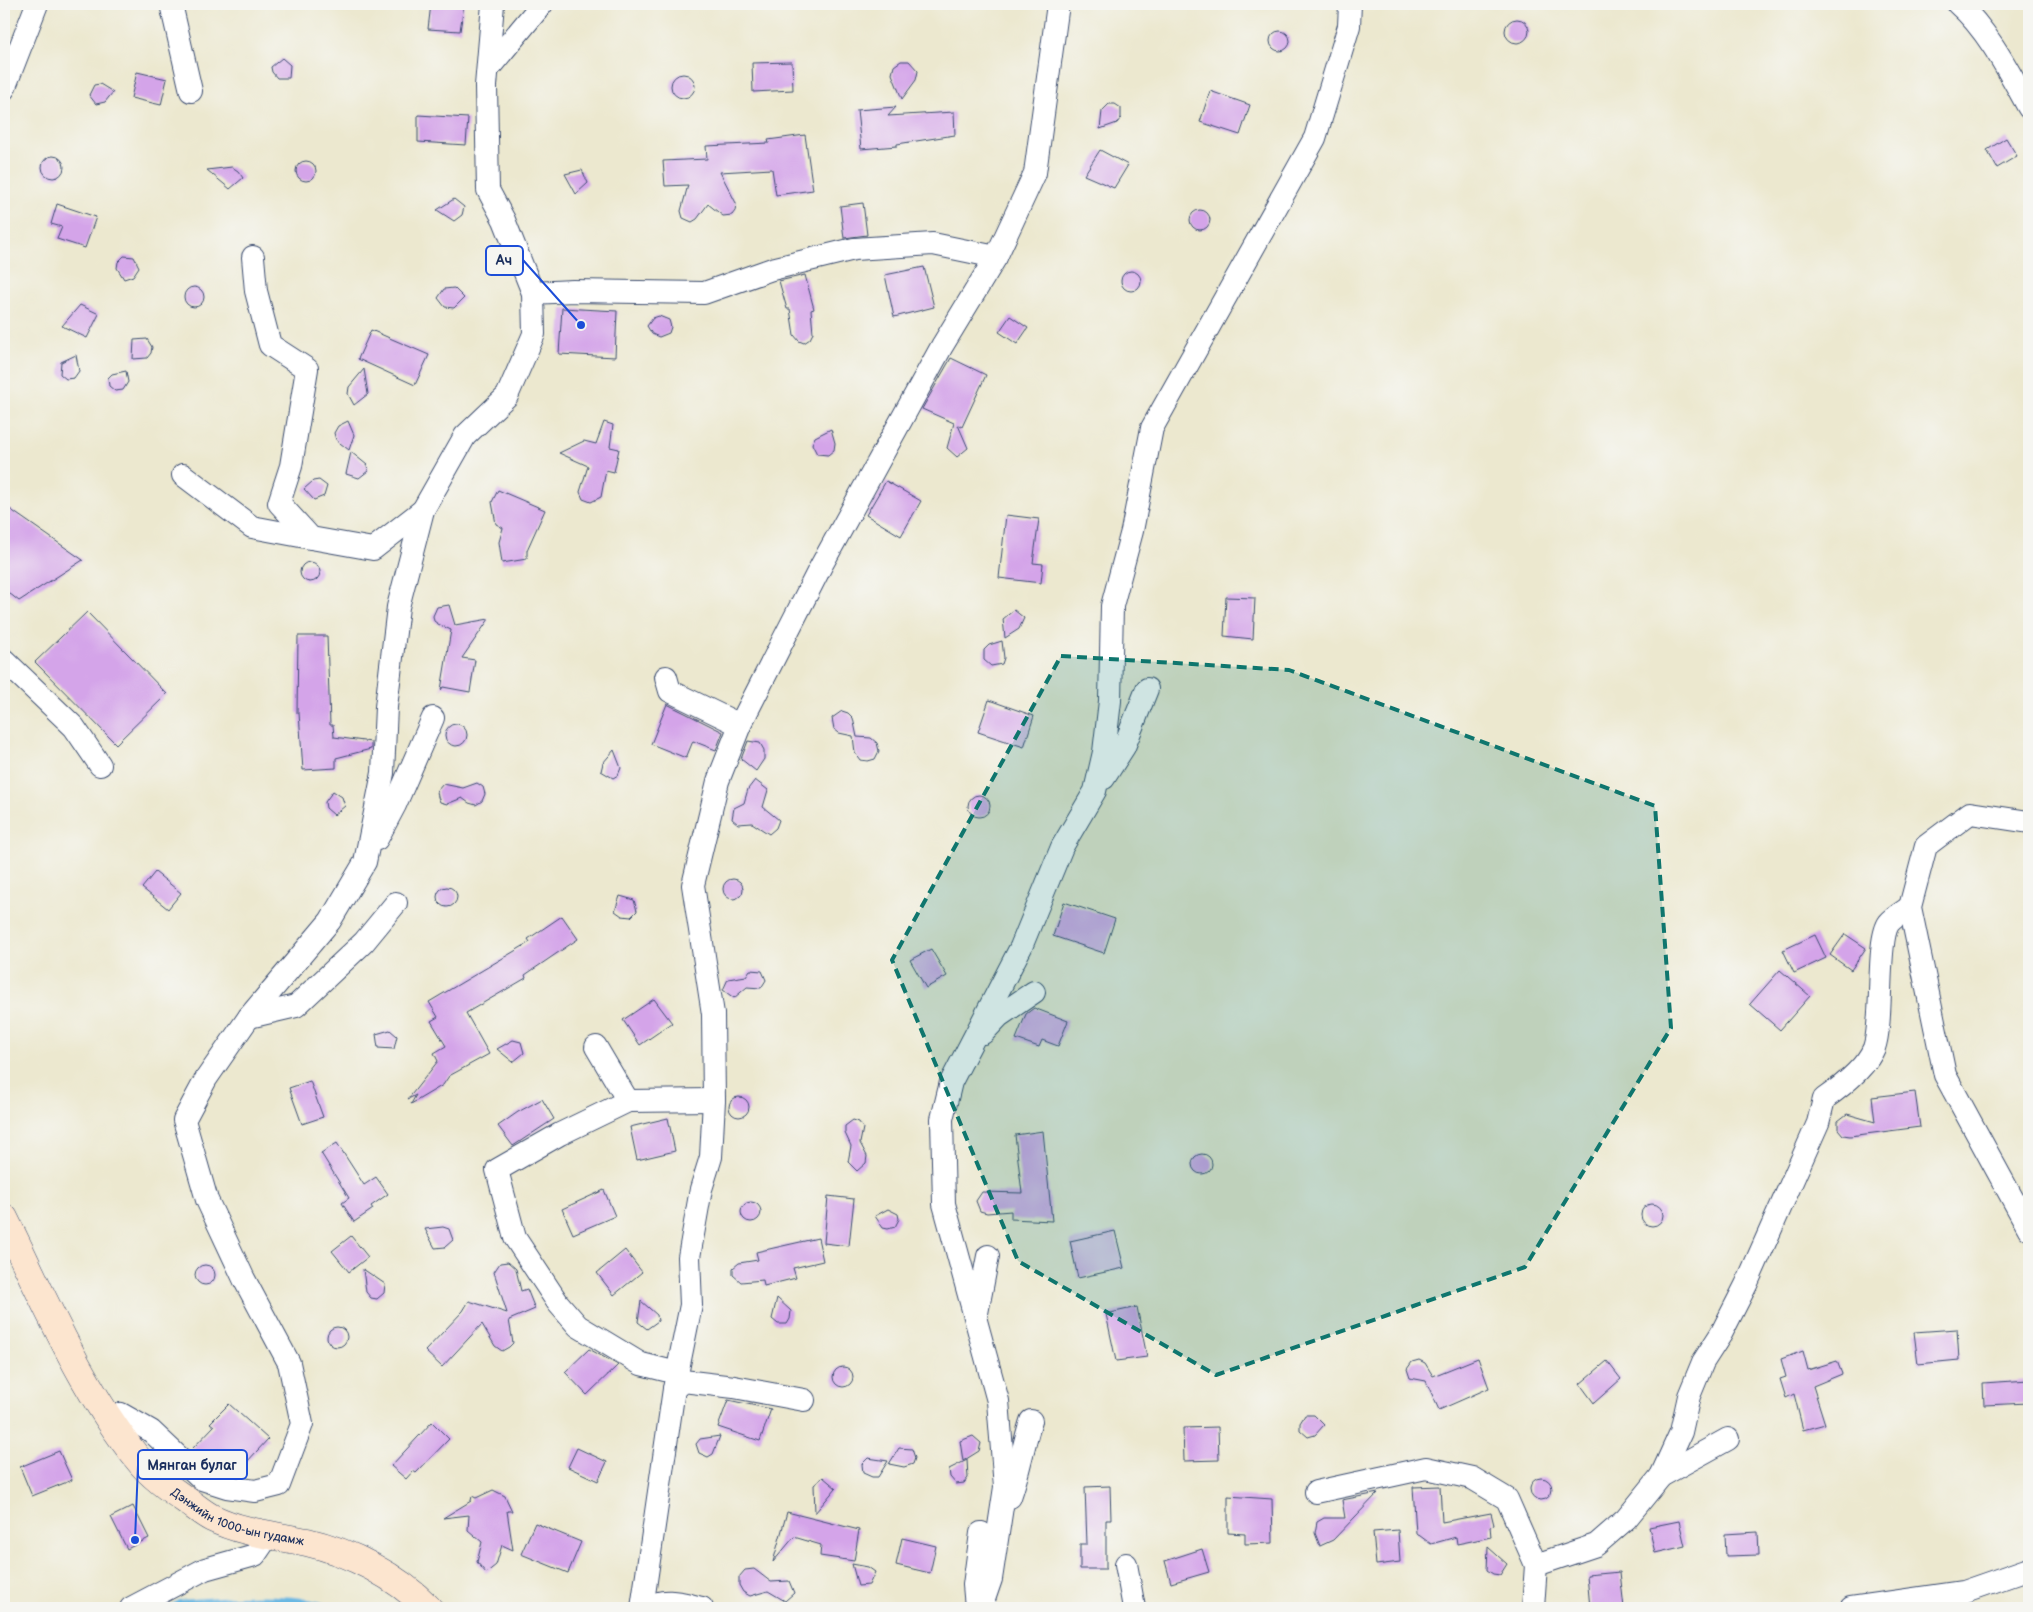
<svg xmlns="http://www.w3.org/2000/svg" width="2033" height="1612" viewBox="0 0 2033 1612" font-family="'Balsamiq Sans',sans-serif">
<rect width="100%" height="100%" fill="#f6f6f2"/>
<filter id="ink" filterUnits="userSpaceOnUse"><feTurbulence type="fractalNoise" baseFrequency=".02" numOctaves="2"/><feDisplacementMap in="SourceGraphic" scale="10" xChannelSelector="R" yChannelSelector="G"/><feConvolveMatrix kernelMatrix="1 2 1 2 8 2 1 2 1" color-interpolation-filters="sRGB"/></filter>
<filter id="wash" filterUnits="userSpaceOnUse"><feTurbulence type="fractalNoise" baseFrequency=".0096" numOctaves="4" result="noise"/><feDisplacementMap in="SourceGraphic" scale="20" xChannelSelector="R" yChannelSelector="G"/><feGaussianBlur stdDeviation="1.12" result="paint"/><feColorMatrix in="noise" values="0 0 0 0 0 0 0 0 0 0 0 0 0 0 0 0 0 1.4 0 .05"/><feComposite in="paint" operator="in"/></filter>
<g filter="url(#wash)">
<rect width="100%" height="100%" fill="#ece8cf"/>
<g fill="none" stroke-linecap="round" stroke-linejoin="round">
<path stroke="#69b8e3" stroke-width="8" d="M174 1608 179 1604C223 1601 286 1594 328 1608"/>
</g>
<g id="blocks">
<g fill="#d4a4e9">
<path d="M431 4H464L460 31 428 29Z"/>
<circle cx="1517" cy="31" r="12"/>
<circle cx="1280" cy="41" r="10"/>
<path d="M282 58 290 65 289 78H277L272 72 271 67Z"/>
<path d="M901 61H909L918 71 916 80 902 99 892 74 894 66Z"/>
<path d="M792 62 793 90 753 92 752 63Z"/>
<path d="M137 72 167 79 161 105 131 98Z"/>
<circle cx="683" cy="86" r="12"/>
<path d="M100 84 113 92 105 102 96 104 89 95 94 85Z"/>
<path d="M1210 91 1250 105 1240 135 1200 122Z"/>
<path d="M1109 104H1115L1121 108V118L1117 123 1100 129 1102 111Z"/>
<path d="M896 107 888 116 954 112 955 135 897 144V146L861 149 857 110Z"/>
<path d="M418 115 468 118 466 145 418 142Z"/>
<path d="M805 135 813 190 776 195 772 169 720 172 736 203 735 211 732 215 723 216 708 204 697 219 692 222 683 218 681 211 688 185 665 186 663 161 707 159 706 146 769 143 768 140Z"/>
<path d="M2006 138 2017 156 1997 168 1987 150Z"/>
<path d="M1100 150 1128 165 1114 188 1084 175Z"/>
<circle cx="53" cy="167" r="11"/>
<circle cx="306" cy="171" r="10"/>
<path d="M232 167 238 171 243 178 230 189 207 170Z"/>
<path d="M582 170 588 183 576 194 565 174Z"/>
<path d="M454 199 464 207 462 215 454 221 437 210Z"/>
<path d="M863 203 867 235 844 238 840 206Z"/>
<path d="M57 204 96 217 85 248 57 239 62 227 51 224Z"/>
<circle cx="1200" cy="220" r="10"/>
<path d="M124 256 134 257 139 267 133 276 124 279 117 268 118 262Z"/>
<path d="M924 267 934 307 894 317 885 275Z"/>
<circle cx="1131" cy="281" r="10"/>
<path d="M805 275 814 309 811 310 813 333 810 339 804 343 799 341 794 335 790 309H787L779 281Z"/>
<circle cx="194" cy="297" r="10"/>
<path d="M454 288 464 298 454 308 445 307 438 298 444 289Z"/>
<path d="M80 305 99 314 87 338 62 326Z"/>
<path d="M562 308 617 311 615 357 559 354Z"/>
<path d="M659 316 669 320 671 327 669 333 659 337 652 334 647 326 653 318Z"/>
<path d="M1010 316 1028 328 1017 344 999 332Z"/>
<path d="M371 330 429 355 415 385 358 359Z"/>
<path d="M147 339 152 347 151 353 147 358 133 359 134 340Z"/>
<path d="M76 355 79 371 74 378 66 379 60 374 61 362Z"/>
<path d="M951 358 986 375 962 427 958 425 968 448 957 457 947 448 954 423 922 409Z"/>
<path d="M364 369 368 394 354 405 348 394 349 387Z"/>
<path d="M126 371 128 382 123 390 115 391 109 386 108 378 112 374Z"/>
<path d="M348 421 354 435 349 450 336 440 334 433 338 426Z"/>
<path d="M604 422 613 425 610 447 619 449 614 472 606 470 601 497 591 502 583 499 580 492 588 466 559 453 584 441 596 444Z"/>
<path d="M831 429 835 443 834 450 828 455 817 454 812 444 815 437Z"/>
<path d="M351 452 367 465 368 471 359 478 346 474Z"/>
<path d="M319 480 327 486 324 496 314 500 304 489 313 481Z"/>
<path d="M886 481 921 501 901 536 866 515Z"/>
<path d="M498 490 545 510 527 550V559L502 563 499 542 503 528 496 524 492 502Z"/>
<path d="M4 505 83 560 19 601 4 589Z"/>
<path d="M1006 515 1039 519 1033 563 1043 564 1041 583 999 578Z"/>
<circle cx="310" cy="572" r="10"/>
<path d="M1226 597 1255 598 1253 639 1224 636Z"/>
<path d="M449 605 455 625 489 619 462 658 475 660 470 692 443 687 441 690 451 630 438 624 434 621 433 616 437 607Z"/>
<path d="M1014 610 1024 618 1019 629 1005 638 1003 619Z"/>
<path d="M87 612 167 694 116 744 35 662Z"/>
<path d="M298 636H327L330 725H333L334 737 371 742V749L336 758V768L303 770 299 713H297Z"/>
<path d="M1002 641 1004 658 1002 664 991 666 984 660V650L989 645Z"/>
<path d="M989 700 1034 716 1024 747 978 732Z"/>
<path d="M667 704 723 732 716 750 693 741 686 758 651 744Z"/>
<path d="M842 711 848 713 853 718 857 737 871 738 877 743 879 751 875 759 868 761 860 760 855 753 853 736 839 733 834 729 832 718Z"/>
<circle cx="456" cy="735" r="11"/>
<path d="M748 741 760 743 764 750V759L756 771 741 759Z"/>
<path d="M614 750 621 768 618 775 613 778 601 771 603 763Z"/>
<path d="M755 780 768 790 763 807 779 820 776 828 769 834 752 823 738 824 732 819 734 808 744 803 748 789Z"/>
<path d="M477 783 483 787 485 794 482 801 476 805 469 803 462 798 447 804 440 802 438 797 437 791 443 784 463 788Z"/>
<path d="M333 791 342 797 345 806 334 815 326 808 325 802Z"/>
<circle cx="979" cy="806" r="11"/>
<path d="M155 872 181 893 168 909 142 888Z"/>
<circle cx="733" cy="889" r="10"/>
<circle cx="447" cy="897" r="10"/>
<path d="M620 896 634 900 637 911 631 917 622 916 615 911Z"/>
<path d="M1064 902 1115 919 1104 953 1053 936Z"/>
<path d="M562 916 578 939 525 975 526 978 466 1013 489 1054 449 1076 443 1085 411 1104 416 1095 408 1099 438 1061 434 1053 446 1046 431 1021 438 1017 429 1002 530 942 528 939Z"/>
<path d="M1845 934 1866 948 1851 970 1830 955Z"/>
<path d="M1815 935 1826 958 1794 973 1783 950Z"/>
<path d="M931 949 947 976 926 988 910 960Z"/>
<path d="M750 970 762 971 766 980 761 988 747 987 734 998 723 990 728 979 746 976Z"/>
<path d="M1780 970 1810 996 1780 1030 1750 1004Z"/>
<path d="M654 999 672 1023 640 1045 623 1020Z"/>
<path d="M1034 1008 1068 1021 1058 1046 1042 1040 1039 1047 1016 1039 1026 1014Z"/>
<path d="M390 1030 397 1036 394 1049 378 1048 376 1034Z"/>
<path d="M513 1040 521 1042 524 1053 513 1062 497 1049Z"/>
<path d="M310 1081 323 1117 302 1124 289 1088Z"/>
<path d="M1915 1092 1920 1127 1850 1136 1843 1135 1838 1129V1121L1847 1114 1875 1122 1872 1097Z"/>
<circle cx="739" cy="1107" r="10"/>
<path d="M542 1099 554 1119 513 1146 498 1126 518 1112Z"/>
<path d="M668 1118 675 1151 637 1160 630 1127Z"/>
<path d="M853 1120 859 1122 863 1128 860 1143 867 1156 866 1163 857 1171 848 1162 851 1146 845 1133V1126Z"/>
<path d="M1043 1131 1052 1221 1011 1219V1211L987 1213 980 1211 976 1201 982 1192 1022 1193 1015 1135Z"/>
<path d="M337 1143 364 1185 376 1177 388 1194 371 1206 373 1209 354 1222 342 1203 349 1198 321 1153Z"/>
<circle cx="1202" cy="1164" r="10"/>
<path d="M604 1190 615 1216 573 1234 562 1209Z"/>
<path d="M828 1196 854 1199 849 1246 824 1243Z"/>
<circle cx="751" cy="1212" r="10"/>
<circle cx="1652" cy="1215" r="11"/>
<path d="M888 1209 898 1214 899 1219 895 1227 888 1229 883 1228 875 1216Z"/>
<path d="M443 1227 449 1229 453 1240 445 1247 435 1248 425 1229Z"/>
<path d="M1115 1231 1124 1268 1078 1278 1070 1241Z"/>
<path d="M351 1236 368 1257 349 1272 332 1251Z"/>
<path d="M818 1238 823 1261 793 1268 796 1278 764 1286 763 1280 741 1282 733 1275V1268L739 1263 758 1260 756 1252Z"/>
<path d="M625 1250 642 1272 614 1295 597 1273Z"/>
<path d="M508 1262 516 1269 521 1291 527 1289 535 1309 509 1320 513 1343 509 1347 502 1351 495 1346 482 1324 442 1367 425 1351 463 1311 469 1301 507 1313 494 1272 500 1263Z"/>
<circle cx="205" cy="1275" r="10"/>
<path d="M363 1269 385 1284 384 1293 377 1299 371 1298 366 1292Z"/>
<path d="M777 1298 791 1311 790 1319 787 1324H778L772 1319Z"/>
<path d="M641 1301 657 1315 658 1321 647 1329 638 1322Z"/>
<path d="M1137 1307 1147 1357 1116 1361 1106 1314Z"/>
<circle cx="337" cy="1337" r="10"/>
<path d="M1957 1329 1959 1360 1918 1364 1914 1332Z"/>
<path d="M589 1349 618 1365 587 1395 565 1372Z"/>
<path d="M1803 1351 1808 1370 1837 1361 1842 1374 1813 1386 1825 1424 1803 1430 1794 1394 1786 1398 1780 1379 1786 1377 1781 1359Z"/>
<path d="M1478 1358 1489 1388 1439 1410 1426 1381 1410 1378 1407 1369 1412 1362 1419 1360 1425 1363 1433 1376Z"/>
<path d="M1607 1361 1621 1379 1594 1403 1580 1384Z"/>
<circle cx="843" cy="1377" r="10"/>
<path d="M2029 1380V1403L1984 1405 1983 1383Z"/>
<path d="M728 1400 771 1409 760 1441 718 1427Z"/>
<path d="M229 1404 268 1439 235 1475 215 1470 193 1448 214 1426 210 1423Z"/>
<path d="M1305 1415H1314L1324 1425 1315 1435 1308 1437 1300 1430V1423Z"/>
<path d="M432 1422 449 1439 416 1473 413 1471 406 1479 391 1466Z"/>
<path d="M1218 1427 1219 1460 1184 1461 1183 1428Z"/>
<path d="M720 1436 713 1454 708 1457 699 1453 696 1444 700 1439Z"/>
<path d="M973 1436 981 1443 979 1451 963 1461 960 1441Z"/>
<path d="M577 1448 607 1462 598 1481 568 1467Z"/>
<path d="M899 1448 912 1449 915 1458 913 1464 904 1467 889 1464Z"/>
<path d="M59 1451 72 1480 32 1496 20 1467Z"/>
<path d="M868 1458 888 1461 878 1477H872L863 1473 862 1464Z"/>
<path d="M967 1460 968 1478 964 1483 956 1484 950 1477 949 1469Z"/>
<path d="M823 1477 836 1488 815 1513 814 1485Z"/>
<circle cx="1541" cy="1489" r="11"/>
<path d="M1110 1486 1111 1520H1106V1569H1080V1544H1087L1085 1487Z"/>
<path d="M1440 1486 1442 1522 1491 1513 1494 1525 1490 1526 1491 1537 1457 1544 1456 1537 1431 1544 1416 1533 1413 1487Z"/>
<path d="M493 1490 505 1496 512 1511H507L513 1550 502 1545 496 1565 486 1573 477 1562 482 1542 468 1530 469 1515 443 1518 471 1501 472 1496 476 1498Z"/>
<path d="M1378 1493 1333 1540 1320 1546 1315 1533 1317 1522 1324 1518H1345L1342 1500Z"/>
<path d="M1228 1496 1272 1499 1273 1543 1245 1544V1534L1228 1533Z"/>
<path d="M133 1506 149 1538 127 1549 111 1517Z"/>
<path d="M787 1512 859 1530 854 1561 820 1556 821 1545 794 1537 773 1562Z"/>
<path d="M1679 1521 1685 1546 1655 1553 1649 1527Z"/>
<path d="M535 1523 581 1542 568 1573 521 1554Z"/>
<path d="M1398 1530 1400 1562 1376 1565 1373 1532Z"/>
<path d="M1758 1532 1759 1555 1726 1556 1725 1534Z"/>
<path d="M902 1538 936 1546 930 1573 896 1565Z"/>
<path d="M1488 1547 1507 1564 1500 1575 1493 1574 1487 1570Z"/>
<path d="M1202 1549 1209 1572 1171 1583 1165 1561Z"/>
<path d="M852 1564 868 1567 875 1572 869 1585 858 1586Z"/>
<path d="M754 1569 771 1582 789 1581 794 1593 785 1601 768 1591 750 1596 743 1592 739 1585V1577L745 1570Z"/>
<path d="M1620 1572 1624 1608H1590L1587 1575Z"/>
</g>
</g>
</g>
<g filter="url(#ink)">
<use href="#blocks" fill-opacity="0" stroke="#3a4b6f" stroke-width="1"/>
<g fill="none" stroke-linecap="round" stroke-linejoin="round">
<defs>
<g id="minor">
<path d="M171 4 191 91"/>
<path d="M493 4 486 86 488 190 504 220 533 293 573 291 704 293 772 269 854 249 933 244 996 257"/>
<path d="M1958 4C1988 30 2010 74 2029 108"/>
<path d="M488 69 542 4"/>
<path d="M4 89 37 4"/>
<path d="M253 257 256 291 270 345 307 369 291 466 279 503 311 538 373 549 423 510"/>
<path d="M183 475 252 527 311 538"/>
<path d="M4 660 74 727 100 765"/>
<path d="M666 677 670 691 740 725"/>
<path d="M1104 778 1124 747 1147 689"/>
<path d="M2029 822 1970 813 1926 846 1910 907 1945 1075 2029 1229"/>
<path d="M377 839 395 805 433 718"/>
<path d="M249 1017 296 1006 364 942 396 903"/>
<path d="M983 1033 999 1016 1034 992"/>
<path d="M596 1047 628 1101"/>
<path d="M977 1313 988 1256"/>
<path d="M677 1373 641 1364 578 1326 558 1303 515 1238 497 1170 560 1134 628 1101 714 1100"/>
<path d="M674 1389 683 1381 734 1387 804 1400"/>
<path d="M111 1422 121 1414 151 1431 202 1479 227 1487 255 1491 279 1485 302 1424 289 1363 244 1279 207 1200 184 1120 206 1079 249 1017 330 921 365 862 383 773 386 707 398 607 423 510 465 436 507 396 534 334 533 293"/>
<path d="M1661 1476 1728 1439"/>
<path d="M1316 1492 1426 1468 1472 1478 1507 1499 1536 1565"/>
<path d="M1010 1497C1019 1472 1023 1446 1031 1421"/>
<path d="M1126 1564 1134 1608"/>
<path d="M976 1607 974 1585 981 1533"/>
<path d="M131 1608 205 1569 255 1555 268 1536"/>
<path d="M642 1608 674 1389 691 1305 689 1257 701 1189 711 1157 714 1100 713 1014 693 885 718 781 740 725 821 566 942 346 996 257 1035 173 1058 4"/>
<path d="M645 1608C665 1597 681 1603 702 1608"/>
<path d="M981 1608 991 1579 1005 1487 998 1401 944 1204 942 1119 951 1082 1021 947 1062 847 1095 791 1104 752 1110 701 1112 606 1132 531 1152 428 1315 138 1349 26 1350 4"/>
<path d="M1533 1608 1536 1565 1596 1545 1626 1519 1661 1476 1681 1432 1689 1396 1703 1362 1721 1334 1746 1285 1818 1123 1824 1099C1841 1087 1866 1068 1874 1048 1884 1020 1876 940 1889 923 1894 917 1903 912 1910 907"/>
<path d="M1851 1608 1963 1592 2029 1569"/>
</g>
<g id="secondary">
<path id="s1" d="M4 1218C44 1299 81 1388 138 1459 151 1476 173 1491 190 1503 197 1508 204 1514 212 1518 243 1533 274 1535 307 1542 350 1552 397 1576 428 1608"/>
</g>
</defs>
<use href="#minor" stroke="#3a4b6f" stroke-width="24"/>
<use href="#secondary" stroke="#3a4b6f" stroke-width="29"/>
<use href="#minor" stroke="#fff" stroke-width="22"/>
<use href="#secondary" stroke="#fce5cf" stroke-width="28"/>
</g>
</g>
<path fill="#0f766e" fill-opacity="0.2" stroke="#0f766e" stroke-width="4" stroke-dasharray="10 6" stroke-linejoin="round" d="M1061 656 1289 670 1655 806 1671 1028 1525 1267 1216 1375 1018 1261 892 960Z"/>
<g text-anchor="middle" stroke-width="4.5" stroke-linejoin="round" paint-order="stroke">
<g font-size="12" fill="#1b2f5e" stroke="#f6f6f2">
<text dy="4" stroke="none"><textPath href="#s1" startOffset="395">Дэнжийн 1000-ын гудамж</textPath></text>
</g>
</g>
<path fill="none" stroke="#1d4ed8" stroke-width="2" d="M581 325L523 260M135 1540L138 1465"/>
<g fill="#1d4ed8" stroke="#f6f6f2" stroke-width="2">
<circle cx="581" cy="325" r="5"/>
<circle cx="135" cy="1540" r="5"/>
</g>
<g fill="#f6f6f2" stroke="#1d4ed8" stroke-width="2">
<rect x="486" y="246" width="37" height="29" rx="5"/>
<rect x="138" y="1450" width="109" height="29" rx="5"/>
</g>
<g font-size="14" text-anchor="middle" font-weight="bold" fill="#1b2f5e">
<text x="504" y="265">Ач</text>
<text x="192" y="1470">Мянган булаг</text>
</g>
<rect width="2033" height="1612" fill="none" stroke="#f6f6f2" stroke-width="20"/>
</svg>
